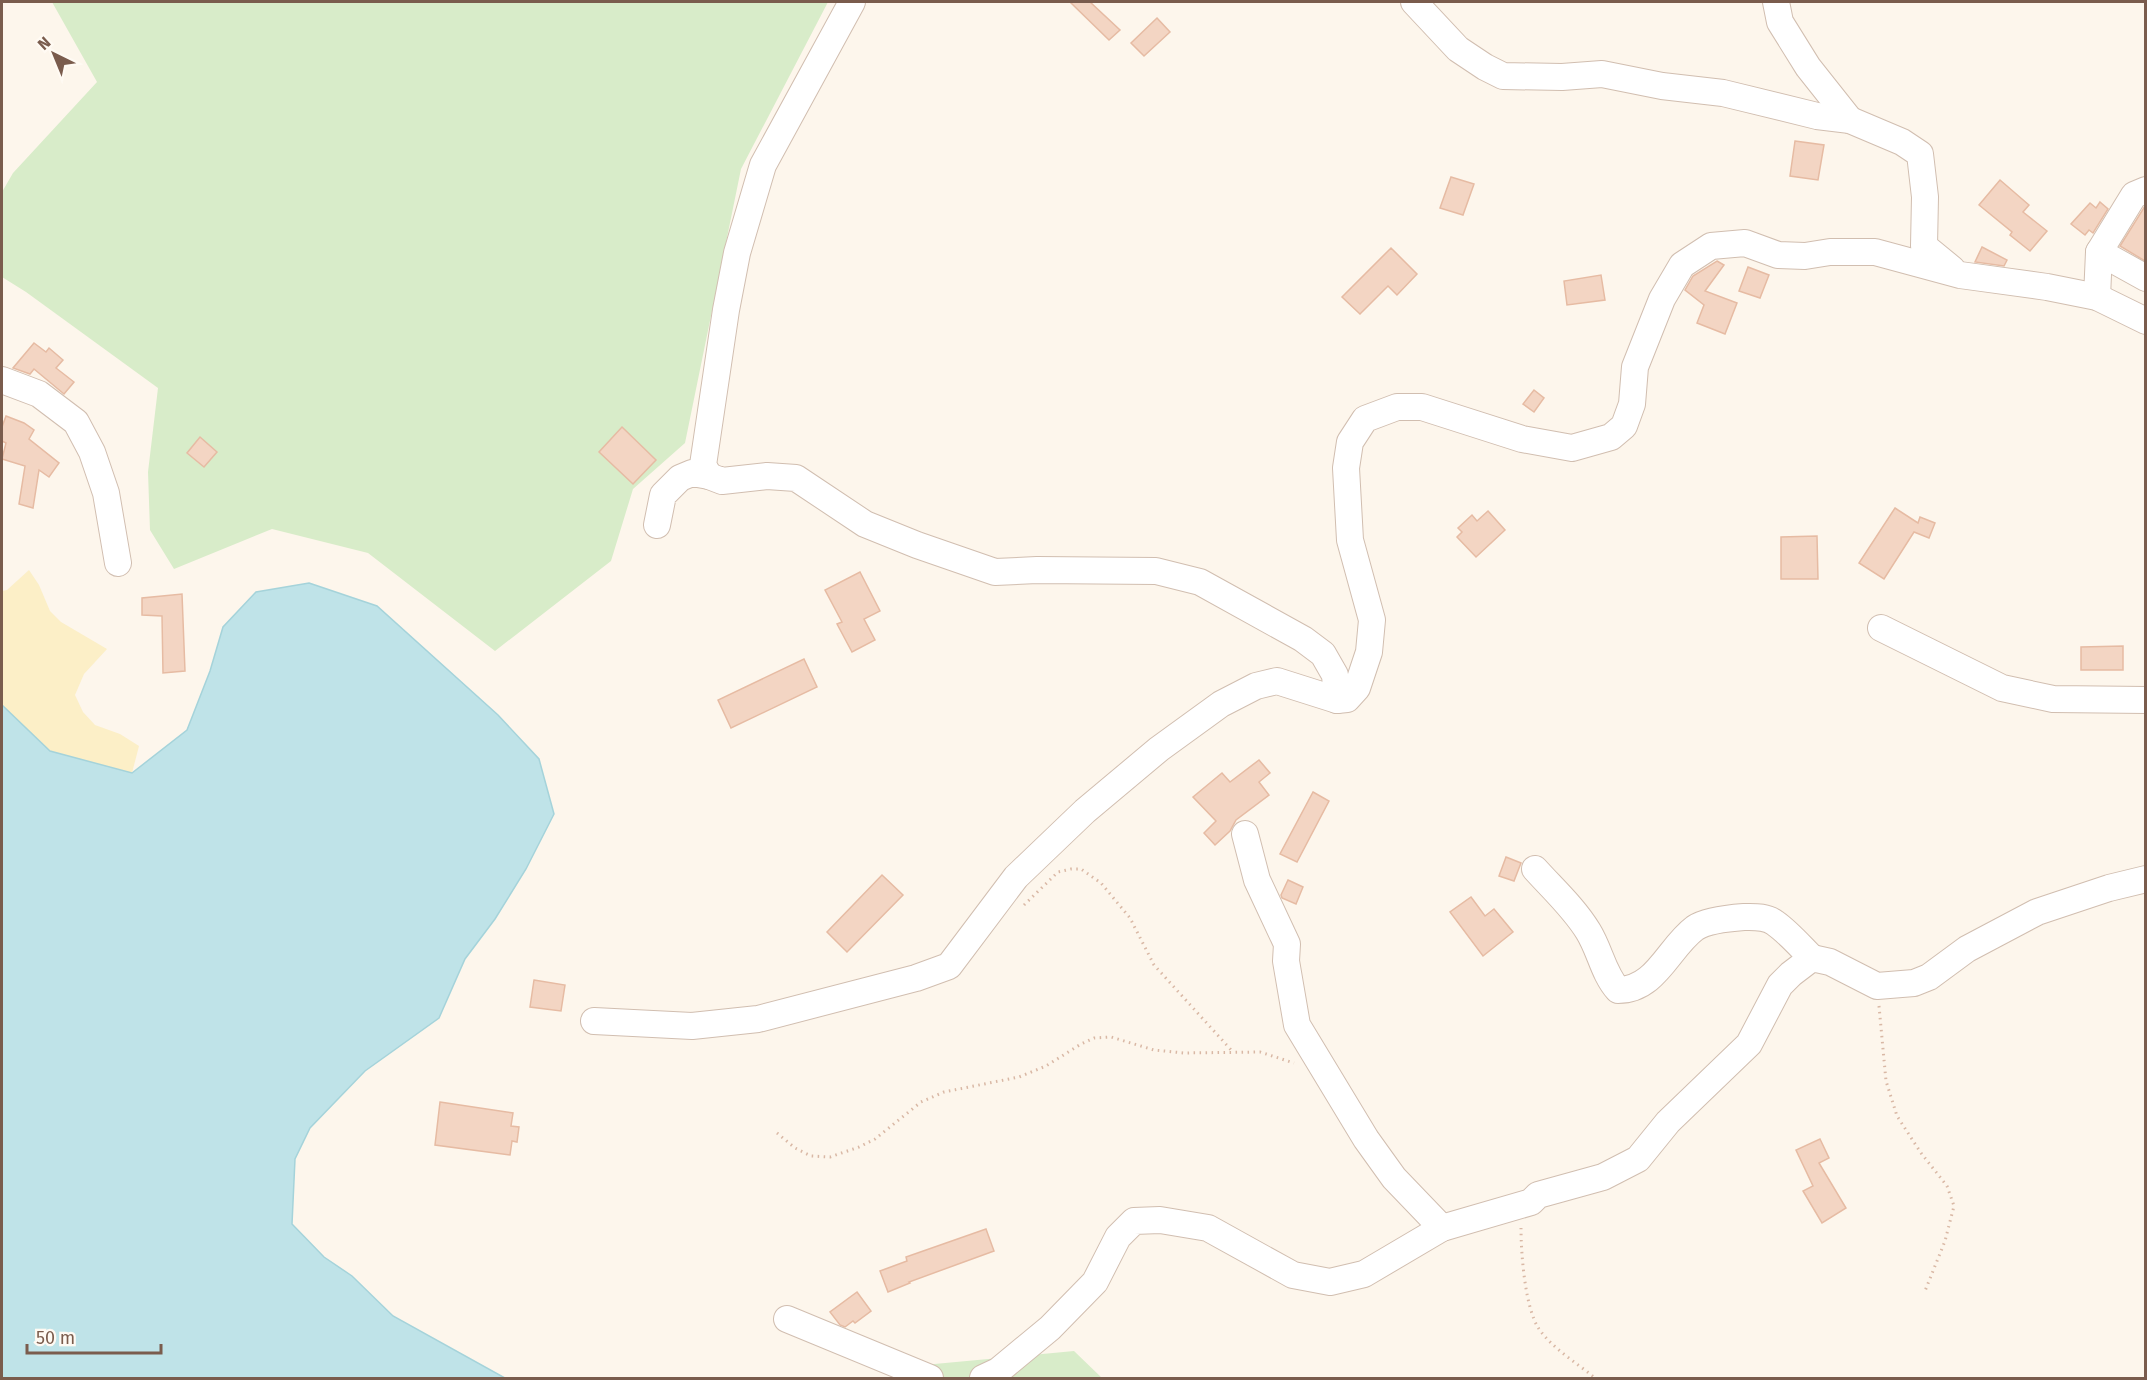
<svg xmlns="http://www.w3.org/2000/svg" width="2147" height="1380" viewBox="0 0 2147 1380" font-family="'Fira Sans',sans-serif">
<rect width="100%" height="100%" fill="#fdf6ec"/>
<g fill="#d8ecc9">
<path d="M52 2H828L741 169 685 443 633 489 611 561 495 651 368 553 272 529 174 569 150 530 148 472 158 388 26 292 2 277V192L13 173 97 82Z"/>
<path d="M1074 1351 1102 1378H892L902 1367Z"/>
</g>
<path fill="#fcefc7" d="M29 570 39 585 50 611 61 622 107 649 84 674 75 695 83 712 95 725 120 734 139 746 132 773 50 751 2 705V591L7 590Z"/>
<path fill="#bfe3e8" stroke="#a5d3da" stroke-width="1.5" d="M309 583 377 606 498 715 539 759 554 814 526 869 495 919 465 959 439 1018 365 1071 310 1128 295 1159 292 1224 324 1257 352 1276 393 1316 505 1378H2V705L50 751 132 773 187 730 210 671 223 627 256 592Z"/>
<g fill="#f3d5c3" stroke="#e6bba3" stroke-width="1.5">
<path d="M1070 2H1090L1120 30 1109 40Z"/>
<path d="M1157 18 1170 32 1144 56 1131 43Z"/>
<path d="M1795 141 1824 145 1818 180 1790 176Z"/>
<path d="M1451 177 1474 184 1463 215 1440 208Z"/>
<path d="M2000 180 2029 205 2023 212 2047 231 2030 251 2010 235 2012 232 1979 205Z"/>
<path d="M2100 202 2108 209 2093 233 2089 230 2085 235 2071 224 2090 203 2096 208Z"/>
<path d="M2145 206V261L2120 246Z"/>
<path d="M1982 247 2007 260 2004 266 1975 262Z"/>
<path d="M1391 248 1417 274 1397 295 1388 286 1360 314 1342 297Z"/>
<path d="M1717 261 1724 265 1705 291 1737 303 1725 334 1697 323 1704 305 1685 290 1693 276Z"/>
<path d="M1748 267 1769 275 1760 298 1739 291Z"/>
<path d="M1601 275 1605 300 1567 305 1564 281Z"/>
<path d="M34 343 46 352 49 348 63 360 56 368 74 382 64 394 34 369 30 374 13 368Z"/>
<path d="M1534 390 1544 398 1534 412 1523 404Z"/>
<path d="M6 416 24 423 34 430 29 439 59 463 49 477 39 470 33 508 19 504 25 466 2 459 6 443 2 441V427Z"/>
<path d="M622 427 656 460 633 484 599 452Z"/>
<path d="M200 437 217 452 204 467 187 453Z"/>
<path d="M1895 508 1918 523 1920 517 1935 523 1929 538 1914 532 1884 579 1859 563Z"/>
<path d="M1488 511 1505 530 1476 557 1457 537 1462 532 1458 528 1472 515 1477 521Z"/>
<path d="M1817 536 1818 579H1781V537Z"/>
<path d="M860 572 880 611 864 619 875 640 852 652 837 624 842 622 825 590Z"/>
<path d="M182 594 185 671 163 673 162 616 142 615V598Z"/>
<path d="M2123 646V670H2081V647Z"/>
<path d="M804 659 817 687 731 728 718 700Z"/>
<path d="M1259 760 1270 773 1259 782 1269 795 1236 820 1230 831 1215 845 1204 833 1216 821 1193 797 1222 773 1230 782Z"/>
<path d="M1313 792 1329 801 1297 862 1280 854Z"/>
<path d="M1506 857 1521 863 1514 881 1499 876Z"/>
<path d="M882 875 903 895 847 952 827 932Z"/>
<path d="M1288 880 1303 887 1296 904 1282 898 1281 895Z"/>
<path d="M1471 897 1485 916 1494 909 1513 932 1483 956 1450 912Z"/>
<path d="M534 980 565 985 561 1011 530 1007Z"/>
<path d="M440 1102 513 1113 511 1126 519 1127 517 1142 512 1141 510 1155 435 1145Z"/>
<path d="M1820 1139 1829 1158 1819 1163 1846 1208 1822 1223 1803 1191 1813 1186 1796 1150Z"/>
<path d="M986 1229 994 1251 909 1282 910 1283 888 1292 880 1271 907 1261 906 1257Z"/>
<path d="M857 1292 871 1311 855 1323 853 1321 845 1327 840 1325 830 1312Z"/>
</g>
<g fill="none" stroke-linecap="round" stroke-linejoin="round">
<defs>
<g id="minor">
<path d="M1414 2 1458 49 1485 67 1503 76 1562 77 1602 74 1662 86 1723 93 1817 116 1850 120 1902 142 1920 154 1925 197 1924 246 1952 269"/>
<path d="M1776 2 1780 22 1808 67 1850 120"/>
<path d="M2099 252 2146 278"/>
<path d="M2097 297 2099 252 2134 195 2146 190"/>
<path d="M2 380 39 394 76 422 92 452 106 493 118 563"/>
<path d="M709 476 703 465 726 310 737 253 763 165 852 2"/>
<path d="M657 525 663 495 680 478 692 473 709 476 722 481 767 476 796 478 865 524 917 545 995 572 1037 570 1156 571 1200 582 1303 639 1323 654 1335 675 1337 700"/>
<path d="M1881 628 2002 688 2053 699 2146 700"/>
<path d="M1245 834 1257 880 1287 944 1286 961 1297 1025 1366 1139 1394 1178 1442 1228"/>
<path d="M1535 869C1553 889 1574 908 1588 931 1600 950 1603 973 1618 990 1656 990 1668 948 1695 928 1707 920 1730 918 1744 917 1754 917 1766 916 1775 923 1788 932 1800 946 1812 958"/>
<path d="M594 1021 692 1026 758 1019 916 978 949 966 1016 877 1085 811 1159 749 1221 704 1256 686 1277 681 1337 700 1347 699 1357 688 1369 652 1372 620 1350 540 1346 468 1350 442 1365 419 1397 407H1422L1522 439 1572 448 1611 437 1624 426 1632 404 1635 367 1662 299 1682 265 1711 246 1745 243 1778 255 1805 256 1830 252H1875L1960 275 2047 287 2097 297 2146 321"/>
<path d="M787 1319 930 1378"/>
<path d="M983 1378 998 1371 1050 1328 1095 1282 1118 1237 1134 1221 1160 1220 1208 1228 1293 1275 1330 1282 1364 1274 1442 1228 1531 1202 1538 1195 1603 1177 1638 1159 1668 1122 1749 1044 1780 985 1791 974 1812 958 1830 962 1877 986 1914 983 1929 977 1967 949 2037 912 2109 888 2146 879"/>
</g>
</defs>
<use href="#minor" stroke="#d1beb0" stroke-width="28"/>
<g stroke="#d9b8a5" stroke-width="3" stroke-dasharray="1.5 4.5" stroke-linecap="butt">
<path d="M1024 905 1058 872 1071 869H1081L1101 883 1130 918 1154 965 1233 1052"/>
<path d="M1879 1006 1886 1081 1897 1116 1921 1153 1947 1186 1954 1206 1945 1241 1925 1291"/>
<path d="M777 1133 795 1148 811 1156 830 1157 859 1147 875 1139 921 1102 944 1092 1019 1077 1046 1066 1081 1044 1094 1038 1111 1037 1154 1050 1184 1053 1260 1052 1294 1063"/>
<path d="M1521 1228C1521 1254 1525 1308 1539 1329 1553 1349 1577 1363 1595 1378"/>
</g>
<use href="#minor" stroke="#fff" stroke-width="26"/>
</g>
<rect width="2147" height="1380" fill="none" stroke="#7a5c4d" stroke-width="6"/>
<g transform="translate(54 54) rotate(317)" stroke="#fffaf3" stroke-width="4.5" paint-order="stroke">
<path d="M0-4.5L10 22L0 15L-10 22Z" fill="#7a5c4d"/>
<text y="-9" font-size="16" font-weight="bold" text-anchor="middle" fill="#7a5c4d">N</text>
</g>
<path d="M27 1344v9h134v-9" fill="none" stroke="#7a5c4d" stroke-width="3"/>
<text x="36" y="1344" font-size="18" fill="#7a5c4d" stroke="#fffaf3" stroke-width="4.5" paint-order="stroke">50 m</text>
</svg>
